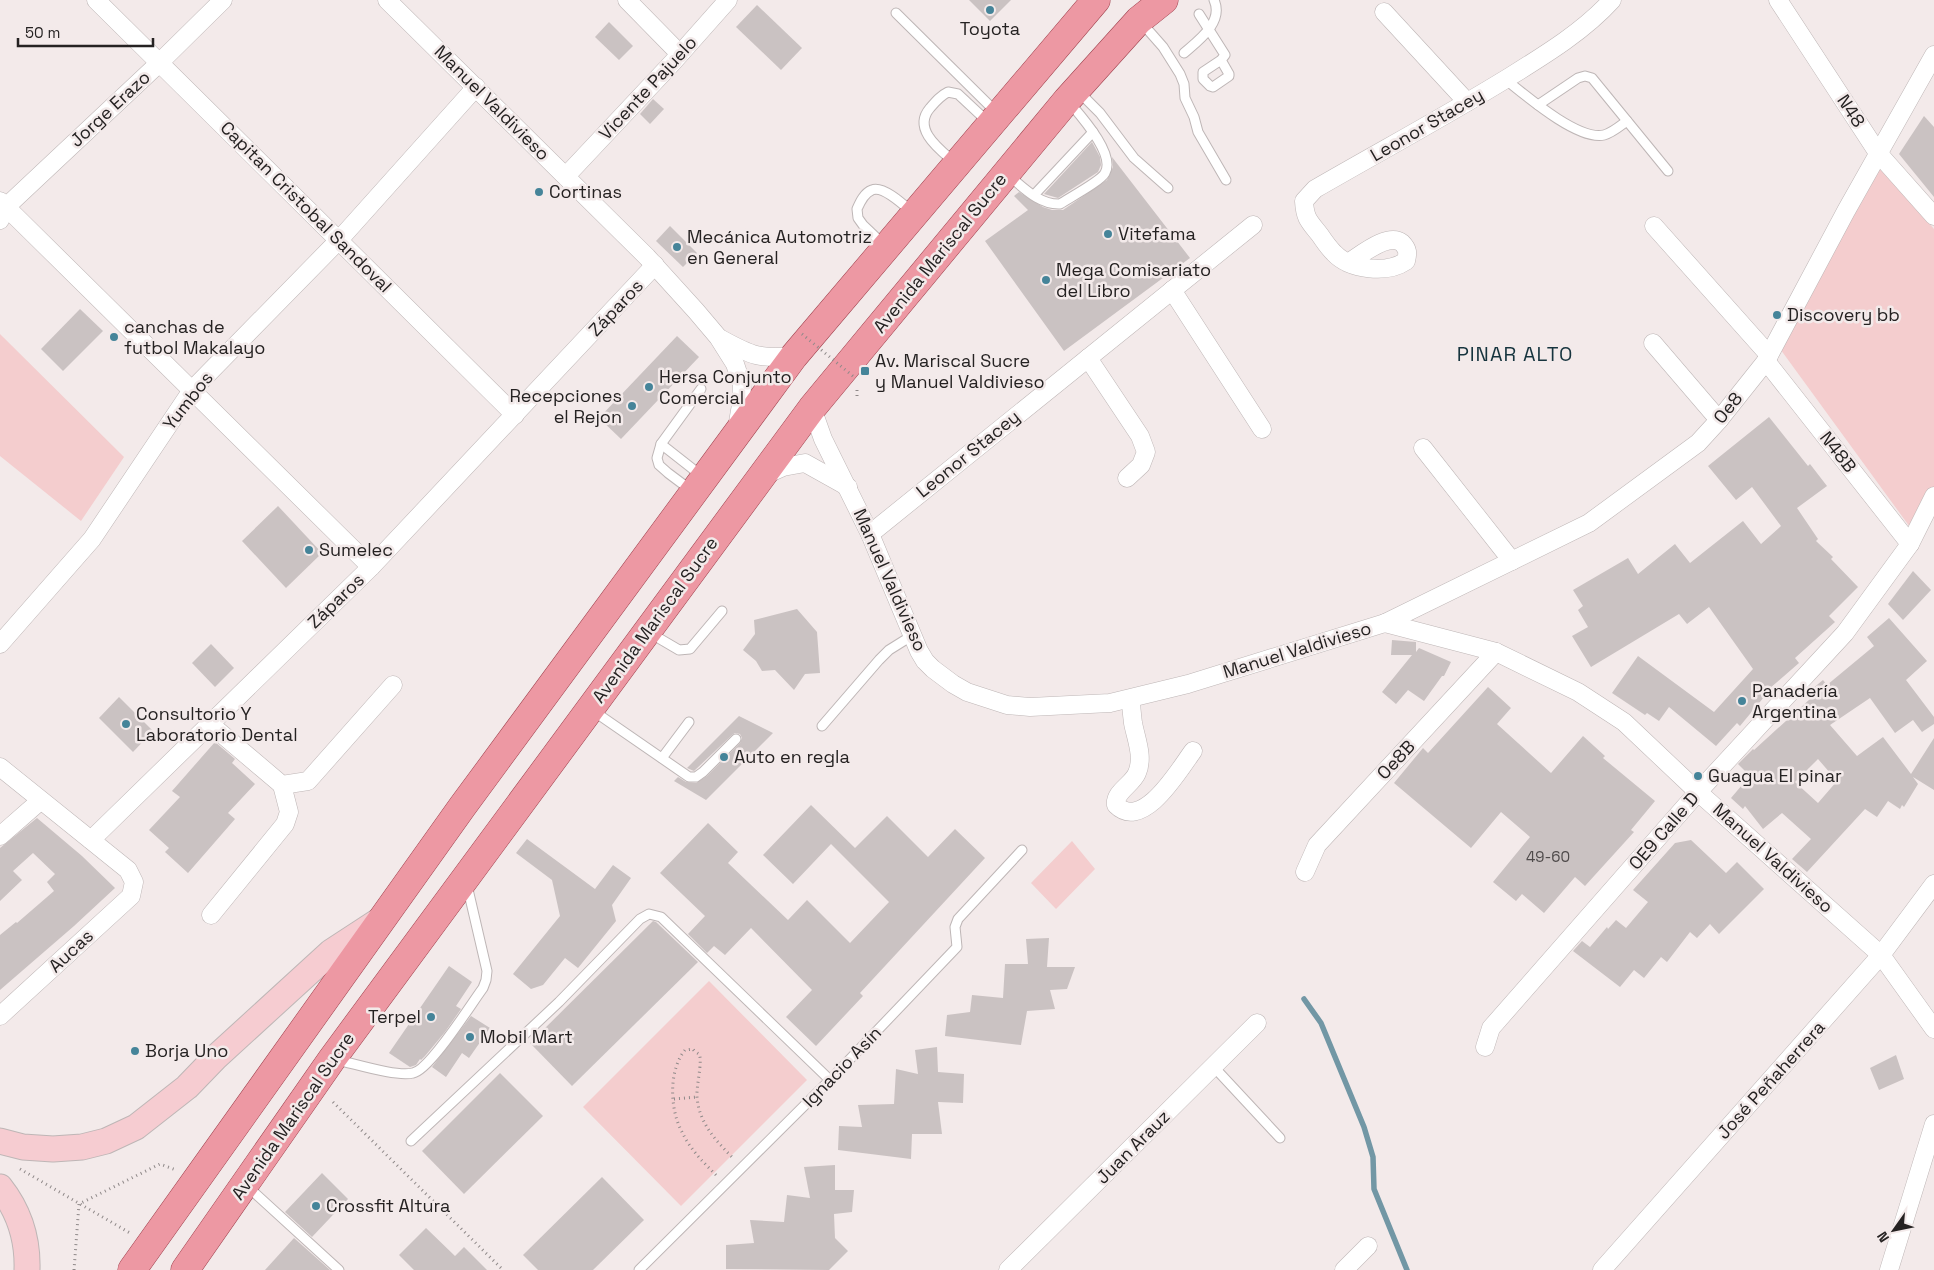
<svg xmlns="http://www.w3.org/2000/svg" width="1934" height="1270" viewBox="0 0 1934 1270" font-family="'Space Grotesk',sans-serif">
<rect width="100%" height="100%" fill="#f3eaea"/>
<g fill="#f4cdce">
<path d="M1879 165 1934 229V490L1915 534 1778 346Z"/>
<path d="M0 334 124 457 81 521 0 456Z"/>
<path d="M1072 841 1095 869 1056 909 1031 883Z"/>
<path d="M709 981 807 1080 681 1206 583 1107Z"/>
</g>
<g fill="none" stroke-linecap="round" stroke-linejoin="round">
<path stroke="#7297a5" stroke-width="5.5" d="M1304 999 1321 1023 1364 1127 1373 1157 1374 1189 1407 1270"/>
</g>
<g fill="#cac2c2" fill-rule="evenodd">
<path d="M969 0H1011L990 21Z"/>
<path d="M757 5 802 48 781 70 736 27Z"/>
<path d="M609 22 633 46 619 60 595 37Z"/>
<path d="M653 99 664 109 650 124 640 114Z"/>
<path d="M1924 116 1934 127V197L1899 154Z"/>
<path d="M1092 142 1100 157 1101 165 1098 172 1058 198 1044 194Z"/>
<path d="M1112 157 1190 258 1064 351 985 241 1028 210 1014 196 1019 192 1043 207 1052 210H1063L1107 180 1113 167Z"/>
<path d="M670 226 697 253 683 267 656 241Z"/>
<path d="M80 309 103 331 63 371 41 349Z"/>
<path d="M677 336 699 357 621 439 599 418Z"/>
<path d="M1769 417 1808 466 1810 464 1827 486 1797 508 1818 539 1816 541 1833 557 1831 559 1858 587 1829 616 1835 622 1795 658 1799 663 1762 695 1764 697 1740 726 1737 723 1716 746 1669 707 1659 721 1647 713 1645 715 1612 693 1638 656 1714 712 1753 669 1709 607 1687 624 1679 614 1591 667 1572 636 1588 627 1578 610 1583 606 1573 590 1628 558 1638 574 1675 544 1690 563 1743 521 1761 544 1781 526 1752 487 1736 500 1708 466Z"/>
<path d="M278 506 322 553 286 588 242 541Z"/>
<path d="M1913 571 1931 590 1903 620 1888 604Z"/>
<path d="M797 609 817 632 820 673 805 674 794 690 775 670 762 671 756 661 743 650 755 634 754 620Z"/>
<path d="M1889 618 1927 661 1906 680 1934 717V724L1922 732 1913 720 1895 733 1870 698 1830 725 1857 756 1883 737 1911 774 1934 738V790L1913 777 1918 784 1904 807 1902 805 1900 809 1888 801 1877 817 1865 809 1807 872 1792 859 1811 839 1782 813 1763 829 1745 806 1743 809 1731 798 1748 778 1744 774 1746 772 1738 764 1753 749 1754 750 1810 699 1806 694 1823 680 1827 685 1874 646 1867 637ZM1818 759 1837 781 1818 803 1795 782Z"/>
<path d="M1392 640 1416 642V652L1419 648 1451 662 1444 676H1442L1424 701 1408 690 1396 704 1382 692 1412 655H1391Z"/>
<path d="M211 644 234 668 215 687 192 663Z"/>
<path d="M1488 687 1511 708 1497 724 1551 773 1583 736 1605 756 1603 758 1655 801 1631 830 1634 832 1585 886 1575 877 1544 913 1522 894 1516 901 1493 882 1530 837 1501 812 1471 848 1394 783 1423 748 1428 753Z"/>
<path d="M119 697 153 731 133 752 99 718Z"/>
<path d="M739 716 773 733 706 800 674 781 678 777 686 782 696 783 707 776 740 743 742 738 740 734 735 733 732 735 694 771 687 768Z"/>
<path d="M215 742 235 759 232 763 255 784 228 813 235 819 188 873 165 852 169 848 149 830 180 797 172 791Z"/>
<path d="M811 805 855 848 887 816 928 857 955 829 985 858 860 993 863 996 816 1046 786 1017 812 990 751 928 725 955 714 946 707 953 688 934 705 916 660 873 708 823 738 852 728 863 788 920 807 900 850 943 889 902 831 844 793 884 763 855Z"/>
<path d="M37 818 82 856 115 888 74 926 0 990V935L16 922 17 923 54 891 47 882 55 874 33 853 13 871 22 880 0 901V848Z"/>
<path d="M527 839 595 889 613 865 631 878 612 905 616 921 578 968 565 958 543 985 531 989 513 974 560 916 552 880 516 853Z"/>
<path d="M1691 840 1726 873 1737 862 1764 889 1719 934 1710 924 1697 938 1690 932 1667 962 1661 957 1644 978 1634 970 1620 987 1573 951 1582 941 1590 947 1607 927 1608 929 1616 920 1626 928 1648 902 1633 890 1675 843Z"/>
<path d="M653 921 656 922 698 962 572 1086 530 1043Z"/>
<path d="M1049 938 1047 967H1075L1067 989 1050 990 1055 1009 1027 1011 1021 1045 945 1036 947 1015 970 1012 972 995 1003 998 1005 964H1028L1026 939Z"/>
<path d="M449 966 472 982 456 1006 461 1009 445 1032 425 1056 421 1060 420 1059 416 1065 410 1067 389 1053Z"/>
<path d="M471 1016 490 1028 469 1058 462 1053 446 1077 432 1067Z"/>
<path d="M937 1047 938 1072 964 1074 963 1103 938 1102 942 1134H912L911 1159 838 1150 839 1126 862 1127 858 1105 894 1104 896 1069 918 1074 915 1050Z"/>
<path d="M1896 1055 1904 1079 1879 1090 1870 1068Z"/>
<path d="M500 1073 543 1116 464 1194 422 1151Z"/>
<path d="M835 1165V1190H854L852 1212 834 1214 835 1238 848 1251 829 1270 726 1269V1245L754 1243 750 1220 784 1222 787 1195 810 1198 804 1167Z"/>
<path d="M322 1173 348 1199 312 1237 285 1212Z"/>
<path d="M602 1177 644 1220 593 1270H538L523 1255Z"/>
<path d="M426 1228 455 1256 464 1247 487 1270H414L399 1255Z"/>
<path d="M294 1238 330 1270H265Z"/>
</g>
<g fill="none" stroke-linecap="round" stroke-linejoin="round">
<defs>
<g id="lane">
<path d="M896 13 997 113"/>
<path d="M1199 14 1225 55 1221 60 1203 72V79L1210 86 1213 87 1229 76V74L1221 60"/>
<path d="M1141 22 1163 47 1180 74 1184 84 1185 98 1194 117 1198 132 1226 180"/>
<path d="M1184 53C1199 40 1224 22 1214 0"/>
<path d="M1505 79C1525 95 1578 141 1604 135 1612 133 1620 126 1627 121"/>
<path d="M1078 91 1100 113 1134 158 1168 188"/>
<path d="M1538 105 1578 78 1585 76 1592 78 1668 171"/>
<path d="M954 162C939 149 912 129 930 108 936 101 940 96 948 92L958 94 989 123"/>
<path d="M1008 175C1023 187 1039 205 1060 204 1069 198 1101 181 1105 173 1116 154 1080 115 1069 102"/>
<path d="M1034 195 1093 132"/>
<path d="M885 246 863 225 858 218 857 209C860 202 864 193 872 190 883 185 905 206 913 213"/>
<path d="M661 444 703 477"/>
<path d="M692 491 668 473 659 465 657 458 661 444 701 389"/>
<path d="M650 633 679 650 690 649 722 611"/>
<path d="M592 710 689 777H696L703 772 736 739"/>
<path d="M822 726 879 660 889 650 913 635"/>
<path d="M662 758 689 722"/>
<path d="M337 1060C356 1064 396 1077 413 1073 430 1070 471 1004 483 988L486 980 487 971 467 885"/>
<path d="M1213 1066 1280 1138"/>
<path d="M411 1141 559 1002 640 919 649 914 661 917 830 1080"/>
<path d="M247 1186 339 1270"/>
<path d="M639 1270 830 1080 957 947 955 927 958 919 1022 850"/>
</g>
<g id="street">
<path d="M96 0 515 415"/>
<path d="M387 0 647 257 696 311 718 337 735 364 742 385 741 405 737 428"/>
<path d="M627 0 680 54"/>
<path d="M1778 0 1878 153 1934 216"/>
<path d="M1384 12 1467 102"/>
<path d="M566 176 673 62 728 0"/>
<path d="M0 201 371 567"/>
<path d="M0 220 6 207 154 68 223 0"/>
<path d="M1654 226 1769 355"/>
<path d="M1348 263C1361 255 1388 232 1402 243 1408 249 1408 253 1406 261 1387 274 1350 270 1334 253 1329 248 1324 241 1320 235 1309 221 1305 219 1304 201L1315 189C1379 152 1444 117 1506 79 1543 56 1583 32 1612 0"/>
<path d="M1172 290 1262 429"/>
<path d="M721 339C752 356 759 359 794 356"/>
<path d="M1653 343 1719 420"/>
<path d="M1088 358 1140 436 1146 452 1141 465 1127 478"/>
<path d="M1766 361 1910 544"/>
<path d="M812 408 823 439 870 534 919 651 925 661 933 669 953 684 967 692 1007 705 1030 707 1110 703 1188 684 1385 623 1589 523 1698 443 1719 420 1766 361 1846 211 1934 55"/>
<path d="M1423 448 1512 561"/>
<path d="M765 475 783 467 805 463 848 487"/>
<path d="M870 534 1253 225"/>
<path d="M1385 623 1496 652 1578 692 1624 722 1698 792 1881 955 1934 1029"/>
<path d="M0 644 92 539 192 390 339 240 476 87"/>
<path d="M1131 699C1131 707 1132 715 1133 723 1136 739 1144 757 1137 773 1132 785 1114 792 1116 805 1143 832 1179 770 1193 751"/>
<path d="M210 724 282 785 308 781 393 685"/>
<path d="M0 767 128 870 134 882 131 896 0 1016"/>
<path d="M0 836 40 801"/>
<path d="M91 840 371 567 655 265"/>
<path d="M1305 872 1317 845 1496 652"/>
<path d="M211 915 285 824 289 812 282 785"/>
<path d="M1485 1047 1491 1028 1698 792 1845 633 1910 544 1934 496"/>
<path d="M1008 1270 1257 1023"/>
<path d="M1344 1270 1368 1246"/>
<path d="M1602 1270 1881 955 1934 884"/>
<path d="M1889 1270 1934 1124"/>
</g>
<g id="secondary">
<path d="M0 1141 23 1147 53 1149 82 1147 106 1141 136 1127 187 1087 215 1058 331 952 380 920"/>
<path d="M0 1187C19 1211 28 1240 27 1270"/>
</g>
<g id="primary">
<path d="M132 1270 462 807 794 356 1096 0"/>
<path d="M185 1270 332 1059 812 408 1067 100 1139 20 1164 0"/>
</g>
</defs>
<use href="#lane" stroke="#beb6b6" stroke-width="11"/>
<use href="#street" stroke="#beb6b6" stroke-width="19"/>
<use href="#secondary" stroke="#beb6b6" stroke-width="27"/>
<use href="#primary" stroke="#9f424e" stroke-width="29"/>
<g stroke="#8f8989" stroke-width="3" stroke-dasharray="1 4" stroke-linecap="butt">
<path d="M857 390V400"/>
<path d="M674 1099 697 1097"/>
<path d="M333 1102 503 1270"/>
<path d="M20 1169 130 1233"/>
<path d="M716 1175C703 1162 690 1149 682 1132 670 1110 668 1071 685 1050L693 1049C694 1051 697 1053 699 1054 703 1060 696 1087 697 1097 699 1123 716 1141 734 1159"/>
<path d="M74 1270 79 1204 160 1164 176 1170"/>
</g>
<use href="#lane" stroke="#fff" stroke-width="9"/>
<use href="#street" stroke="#fff" stroke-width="18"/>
<use href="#secondary" stroke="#f6ccd1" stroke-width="25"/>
<use href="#primary" stroke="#ed98a3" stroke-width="28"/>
<path stroke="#8f8989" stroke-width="3" stroke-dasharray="1 4" stroke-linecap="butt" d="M802 334 854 377"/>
</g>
<g fill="#458499" stroke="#f3eaea" stroke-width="2">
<circle cx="990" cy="10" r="5"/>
<circle cx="539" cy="192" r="5"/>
<circle cx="1108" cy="234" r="5"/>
<circle cx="677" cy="247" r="5"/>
<circle cx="1046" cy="280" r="5"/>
<circle cx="1777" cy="315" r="5"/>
<circle cx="114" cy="337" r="5"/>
<rect x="860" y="366" width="10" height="10" rx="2.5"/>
<circle cx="649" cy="387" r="5"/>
<circle cx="632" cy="406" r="5"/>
<circle cx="309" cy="550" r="5"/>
<circle cx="1742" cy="701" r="5"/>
<circle cx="126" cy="724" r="5"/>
<circle cx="724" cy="757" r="5"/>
<circle cx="1698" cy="776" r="5"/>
<circle cx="431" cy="1017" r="5"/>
<circle cx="470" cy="1037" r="5"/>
<circle cx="135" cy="1051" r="5"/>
<circle cx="316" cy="1206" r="5"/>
</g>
<g text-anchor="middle" stroke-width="5" stroke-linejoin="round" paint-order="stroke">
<g font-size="15" fill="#4e4a4a">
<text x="1548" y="862">49-60</text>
</g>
<g font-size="18" fill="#252222" stroke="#f3eaea" text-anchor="start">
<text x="990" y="35" text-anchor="middle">Toyota</text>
<text x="549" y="198">Cortinas</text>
<text x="1118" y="240">Vitefama</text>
<text x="687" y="243">Mecánica Automotriz<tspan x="687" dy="21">en General</tspan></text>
<text x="1056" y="276">Mega Comisariato<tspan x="1056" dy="21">del Libro</tspan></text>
<text x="1787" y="321">Discovery bb</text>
<text x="124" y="333">canchas de<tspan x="124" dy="21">futbol Makalayo</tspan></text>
<text x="875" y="367">Av. Mariscal Sucre<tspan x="875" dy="21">y Manuel Valdivieso</tspan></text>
<text x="659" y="383">Hersa Conjunto<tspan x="659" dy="21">Comercial</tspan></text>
<text x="622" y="402" text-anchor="end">Recepciones<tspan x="622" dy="21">el Rejon</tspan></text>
<text x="319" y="556">Sumelec</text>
<text x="1752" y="697">Panadería<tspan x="1752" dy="21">Argentina</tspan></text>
<text x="136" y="720">Consultorio Y<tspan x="136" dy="21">Laboratorio Dental</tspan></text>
<text x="734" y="763">Auto en regla</text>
<text x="1708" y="782">Guagua El pinar</text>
<text x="421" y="1023" text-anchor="end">Terpel</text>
<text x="480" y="1043">Mobil Mart</text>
<text x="145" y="1057">Borja Uno</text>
<text x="326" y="1212">Crossfit Altura</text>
</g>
<g font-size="18" fill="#252222" stroke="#f3eaea">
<text transform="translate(648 88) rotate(-47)" y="6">Vicente Pajuelo</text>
<text transform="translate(492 103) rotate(45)" y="6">Manuel Valdivieso</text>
<text transform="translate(110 109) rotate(-43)" y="6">Jorge Erazo</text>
<text transform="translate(1851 111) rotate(57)" y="6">N48</text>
<text transform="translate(1427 125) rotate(-30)" y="6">Leonor Stacey</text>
<text transform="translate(306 207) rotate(45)" y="6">Capitan Cristobal Sandoval</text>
<text transform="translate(940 253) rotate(-51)" y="6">Avenida Mariscal Sucre</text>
<text transform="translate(616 308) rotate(-47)" y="6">Záparos</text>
<text transform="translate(188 401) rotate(-52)" y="6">Yumbos</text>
<text transform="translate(1728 408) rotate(-51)" y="6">Oe8</text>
<text transform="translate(1838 452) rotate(52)" y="6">N48B</text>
<text transform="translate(968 454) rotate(-39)" y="6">Leonor Stacey</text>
<text transform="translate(890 580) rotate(66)" y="6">Manuel Valdivieso</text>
<text transform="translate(336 601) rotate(-44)" y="6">Záparos</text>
<text transform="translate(655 620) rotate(-54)" y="6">Avenida Mariscal Sucre</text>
<text transform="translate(1297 650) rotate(-17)" y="6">Manuel Valdivieso</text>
<text transform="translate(1396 760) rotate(-47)" y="6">Oe8B</text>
<text transform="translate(1664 831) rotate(-49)" y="6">OE9 Calle D</text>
<text transform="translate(1773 858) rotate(42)" y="6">Manuel Valdivieso</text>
<text transform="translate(71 951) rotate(-43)" y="6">Aucas</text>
<text transform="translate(842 1067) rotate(-46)" y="6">Ignacio Asín</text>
<text transform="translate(1771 1080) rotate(-48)" y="6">José Peñaherrera</text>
<text transform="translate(293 1116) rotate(-55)" y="6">Avenida Mariscal Sucre</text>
<text transform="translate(1133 1147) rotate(-45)" y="6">Juan Arauz</text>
</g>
<g font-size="20" letter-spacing="1" fill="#16343e" stroke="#f3eaea">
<text x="1515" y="361">PINAR ALTO</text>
</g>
</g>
<g transform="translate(1894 1230) rotate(237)" stroke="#f3eaea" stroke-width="4" paint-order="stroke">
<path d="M0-4L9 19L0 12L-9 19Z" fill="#252222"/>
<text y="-8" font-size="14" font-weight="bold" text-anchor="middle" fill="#252222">N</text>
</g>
<path d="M18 38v8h135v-8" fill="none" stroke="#252222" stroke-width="2.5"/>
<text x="25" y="38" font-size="15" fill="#252222" stroke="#f3eaea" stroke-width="4" paint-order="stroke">50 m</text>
</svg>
